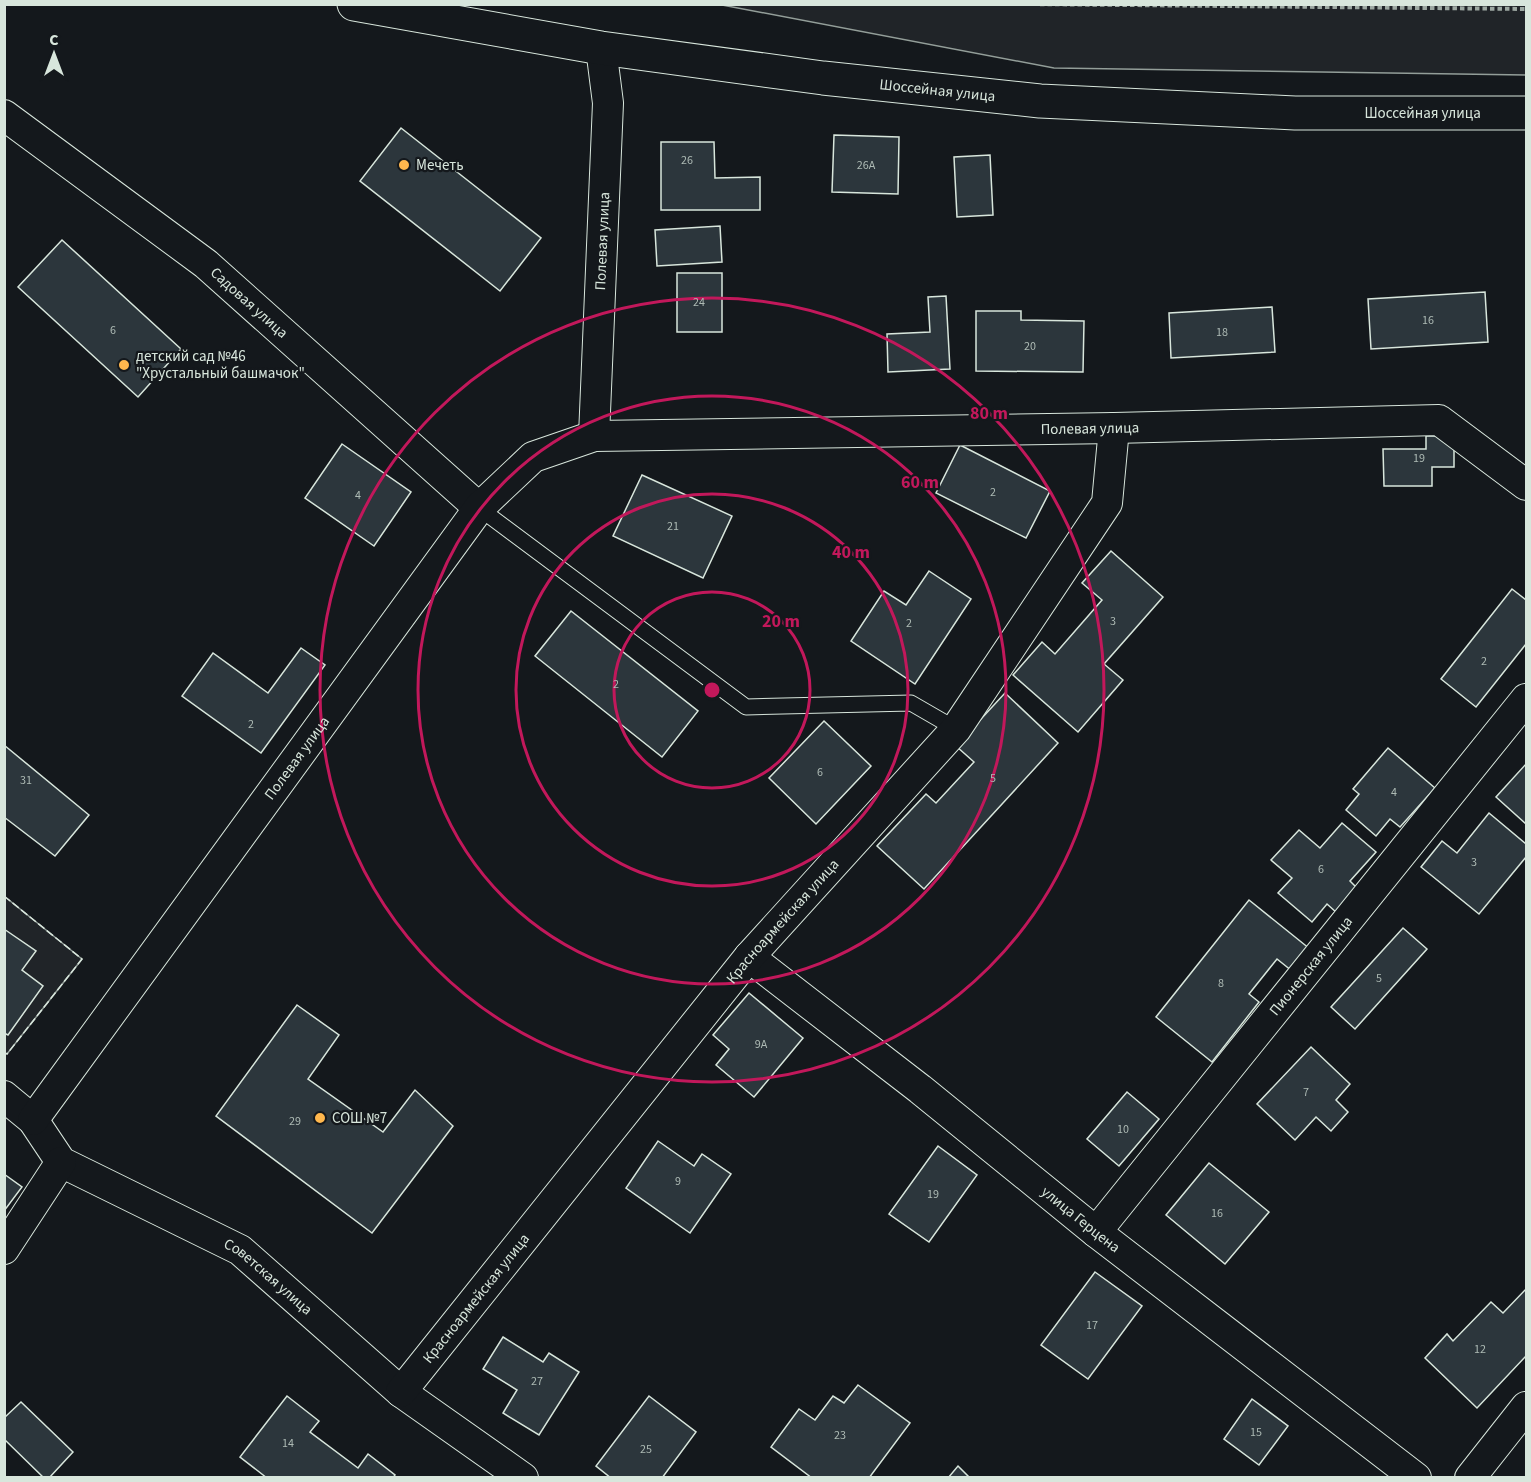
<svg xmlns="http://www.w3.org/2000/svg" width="1531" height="1482" viewBox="0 0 1531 1482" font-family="'Source Sans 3',sans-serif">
<rect width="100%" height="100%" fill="#14181c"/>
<g fill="#202428" stroke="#939e99" stroke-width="1.5">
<path d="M722 5H1526V75L1054 68Z"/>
<path d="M4 896 82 959 7 1054 4 1052Z"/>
</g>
<g fill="#2c363c" stroke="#d8e6dc" stroke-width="1.5">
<path d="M401 128 541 238 500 291 360 181Z"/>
<path d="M834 135 899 137 898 194 832 192Z"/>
<path d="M661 142H714L715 178 760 177V210H661Z"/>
<path d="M990 155 993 215 957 217 954 157Z"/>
<path d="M720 226 722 262 657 266 655 230Z"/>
<path d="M62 240 181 349 138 397 18 287Z"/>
<rect x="677" y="273" width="45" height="59"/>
<path d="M1485 292 1488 342 1371 349 1368 299Z"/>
<path d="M946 296 950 369 888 372 887 334 930 332 928 297Z"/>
<path d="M1272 307 1275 352 1171 358 1169 313Z"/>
<path d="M976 311H1021V320L1084 321 1083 372 976 371Z"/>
<path d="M1426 436H1454V467H1432V486H1384L1383 449H1426Z"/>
<path d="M342 444 411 492 374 546 305 498Z"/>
<path d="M960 445 1050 491 1026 538 936 493Z"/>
<path d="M642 475 732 516 703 578 613 536Z"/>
<path d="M1111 551 1163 597 1104 664 1123 680 1078 732 1013 675 1042 642 1055 654 1102 600 1082 583Z"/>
<path d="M929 571 971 599 915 684 851 641 884 591 906 605Z"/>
<path d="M1512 589 1526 600V644L1476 707 1441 679Z"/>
<path d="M571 611 698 711 662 757 535 656Z"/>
<path d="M301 648 325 665 261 753 182 696 213 653 268 693Z"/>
<path d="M1005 693 1058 743 924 889 877 846 926 794 936 803 974 762 956 746Z"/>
<path d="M824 721 871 766 816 824 769 778Z"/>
<path d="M4 745 89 815 55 856 4 817Z"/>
<path d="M1388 748 1435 788 1400 827 1390 819 1376 836 1346 810 1359 794 1353 789Z"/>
<path d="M1526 764V824L1496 797Z"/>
<path d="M1489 813 1526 844V857L1479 914 1421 867 1442 841 1457 853Z"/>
<path d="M1342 823 1376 852 1350 881 1358 889 1337 913 1327 904 1312 922 1278 893 1292 878 1271 860 1299 830 1320 848Z"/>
<path d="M1249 900 1310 949 1292 971 1277 959 1249 994 1259 1002 1212 1062 1156 1017Z"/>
<path d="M1403 928 1427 949 1355 1029 1331 1007Z"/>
<path d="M4 929 36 951 22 970 43 986 8 1035 4 1033Z"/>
<path d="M749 993 803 1038 754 1097 716 1065 729 1049 713 1035Z"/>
<path d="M297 1005 339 1035 308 1079 383 1132 415 1090 453 1126 372 1233 216 1116Z"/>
<path d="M1311 1047 1350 1084 1336 1100 1348 1112 1331 1131 1316 1117 1295 1140 1257 1104Z"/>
<path d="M1127 1092 1159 1119 1119 1166 1087 1139Z"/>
<path d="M658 1141 694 1166 702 1154 731 1174 690 1233 626 1188Z"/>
<path d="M938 1146 977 1175 929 1242 889 1214Z"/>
<path d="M1209 1163 1269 1212 1225 1264 1166 1215Z"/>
<path d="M4 1174 22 1187 4 1211Z"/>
<path d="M1095 1272 1142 1306 1088 1379 1041 1345Z"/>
<path d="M1526 1289V1356L1477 1408 1425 1358 1447 1334 1453 1341 1491 1302 1503 1313Z"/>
<path d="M503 1337 543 1362 549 1353 579 1372 539 1435 503 1413 517 1390 483 1369Z"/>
<path d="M858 1385 910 1423 869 1478H812L771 1447 799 1409 815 1420 833 1396 844 1403Z"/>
<path d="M287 1396 319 1421 310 1432 358 1468 368 1454 395 1475 393 1478H267L240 1457Z"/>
<path d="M649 1396 696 1432 662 1478H611L596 1466Z"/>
<path d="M1252 1399 1288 1426 1259 1465 1224 1439Z"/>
<path d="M21 1402 73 1452 49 1478H44L4 1439V1418Z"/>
<path d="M958 1466 970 1478H948Z"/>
</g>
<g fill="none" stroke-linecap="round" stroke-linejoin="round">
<defs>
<path id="service" d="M479 508 746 707 911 703 956 729"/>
<g id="minor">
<path id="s1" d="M4 115 206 264 479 508"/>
<path id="s2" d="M594 436 608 103 601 48"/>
<path id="s3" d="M749 957 920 1089 1096 1232 1416 1478"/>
<path id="s4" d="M4 1096 33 1120 61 1162 240 1250 401 1392 523 1478"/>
<path id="s5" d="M33 1120 479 508 533 457 594 436 1114 428 1439 420 1526 485"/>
<path id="s6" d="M1096 1232 1526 699"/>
<path d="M4 1249 61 1162"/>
<path id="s7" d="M401 1392 749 957 956 729 1107 503 1114 428"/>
<path d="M1470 1478 1526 1407"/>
</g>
<g id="secondary">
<path id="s8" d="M354 4 601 48 823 78 1040 101 1295 113H1526"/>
</g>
</defs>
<use href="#service" stroke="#d8e6dc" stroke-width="17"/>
<use href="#minor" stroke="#d8e6dc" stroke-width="32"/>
<use href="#secondary" stroke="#d8e6dc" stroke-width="35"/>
<path stroke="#9da8a2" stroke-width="4" stroke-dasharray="4.5 3" stroke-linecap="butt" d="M1025 4 1526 9"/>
<use href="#service" stroke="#14181c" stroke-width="15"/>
<use href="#minor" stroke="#14181c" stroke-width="30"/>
<use href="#secondary" stroke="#14181c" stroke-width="33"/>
<path stroke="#d8e6dc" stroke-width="1.5" stroke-dasharray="8 3" stroke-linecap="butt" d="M4 896 82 959 7 1054 4 1052"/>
</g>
<g fill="none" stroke="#c2185b" stroke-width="3">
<circle cx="712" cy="690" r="98"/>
<circle cx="712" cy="690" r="196"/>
<circle cx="712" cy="690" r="294"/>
<circle cx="712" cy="690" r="392"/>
</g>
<g fill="#ffb74d" stroke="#14181c" stroke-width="2">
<circle cx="404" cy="165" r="6"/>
<circle cx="124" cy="365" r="6"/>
<circle cx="320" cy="1118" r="6"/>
</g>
<g text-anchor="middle" stroke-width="4.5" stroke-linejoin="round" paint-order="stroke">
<g font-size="12" fill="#adbab4">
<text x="687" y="164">26</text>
<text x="866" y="169">26А</text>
<text x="699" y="306">24</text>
<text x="1428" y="324">16</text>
<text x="113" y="334">6</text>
<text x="1222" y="336">18</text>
<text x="1030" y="350">20</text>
<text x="1419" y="462">19</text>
<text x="993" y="496">2</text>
<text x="358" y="499">4</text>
<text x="673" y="530">21</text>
<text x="1113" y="625">3</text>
<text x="909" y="627">2</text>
<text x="1484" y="665">2</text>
<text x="616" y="688">2</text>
<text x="251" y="728">2</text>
<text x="820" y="776">6</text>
<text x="993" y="782">5</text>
<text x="26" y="784">31</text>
<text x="1394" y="796">4</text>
<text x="1474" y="866">3</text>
<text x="1321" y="873">6</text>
<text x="1379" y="982">5</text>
<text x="1221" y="987">8</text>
<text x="761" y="1048">9А</text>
<text x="1306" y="1096">7</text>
<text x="295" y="1125">29</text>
<text x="1123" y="1133">10</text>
<text x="678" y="1185">9</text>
<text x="933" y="1198">19</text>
<text x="1217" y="1217">16</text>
<text x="1092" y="1329">17</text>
<text x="1480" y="1353">12</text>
<text x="537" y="1385">27</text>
<text x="1256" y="1436">15</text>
<text x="840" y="1439">23</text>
<text x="288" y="1447">14</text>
<text x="646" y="1453">25</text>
</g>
<g font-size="15" fill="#d8e6dc" stroke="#14181c">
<text dy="5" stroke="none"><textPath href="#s8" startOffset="590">Шоссейная улица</textPath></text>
<text dy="5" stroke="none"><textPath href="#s8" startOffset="1076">Шоссейная улица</textPath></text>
<text dy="5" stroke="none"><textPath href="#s2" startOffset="195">Полевая улица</textPath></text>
<text dy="5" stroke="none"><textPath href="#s1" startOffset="309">Садовая улица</textPath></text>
<text dy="5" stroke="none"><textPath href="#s5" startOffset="1392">Полевая улица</textPath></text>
<text dy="5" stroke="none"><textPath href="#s5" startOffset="448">Полевая улица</textPath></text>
<text dy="5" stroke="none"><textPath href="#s7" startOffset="606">Красноармейская улица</textPath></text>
<text dy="5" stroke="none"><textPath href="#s6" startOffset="342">Пионерская улица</textPath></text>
<text dy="5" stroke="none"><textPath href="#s3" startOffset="423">улица Герцена</textPath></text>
<text dy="5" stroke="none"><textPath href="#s4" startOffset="326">Советская улица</textPath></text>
<text dy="5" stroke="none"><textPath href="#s7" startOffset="120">Красноармейская улица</textPath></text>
</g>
<g font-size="15" fill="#d8e6dc" stroke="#14181c" text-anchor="start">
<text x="416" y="170">Мечеть</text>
<text x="136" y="361">детский сад №46<tspan x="136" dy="17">"Хрустальный башмачок"</tspan></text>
<text x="332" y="1123">СОШ №7</text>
</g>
</g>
<circle cx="712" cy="690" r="9" fill="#c2185b" stroke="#14181c" stroke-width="3"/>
<g font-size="18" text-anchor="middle" font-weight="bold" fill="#c2185b" stroke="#14181c" stroke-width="4.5" stroke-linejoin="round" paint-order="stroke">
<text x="989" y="419">80 m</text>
<text x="920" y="488">60 m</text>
<text x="851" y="558">40 m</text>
<text x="781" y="627">20 m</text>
</g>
<rect width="1531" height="1482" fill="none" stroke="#d8e6dc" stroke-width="12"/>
<g transform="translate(54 54)" stroke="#14181c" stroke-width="4.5" paint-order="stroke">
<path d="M0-4.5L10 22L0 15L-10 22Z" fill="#d8e6dc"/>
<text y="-9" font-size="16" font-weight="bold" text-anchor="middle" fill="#d8e6dc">С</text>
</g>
</svg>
